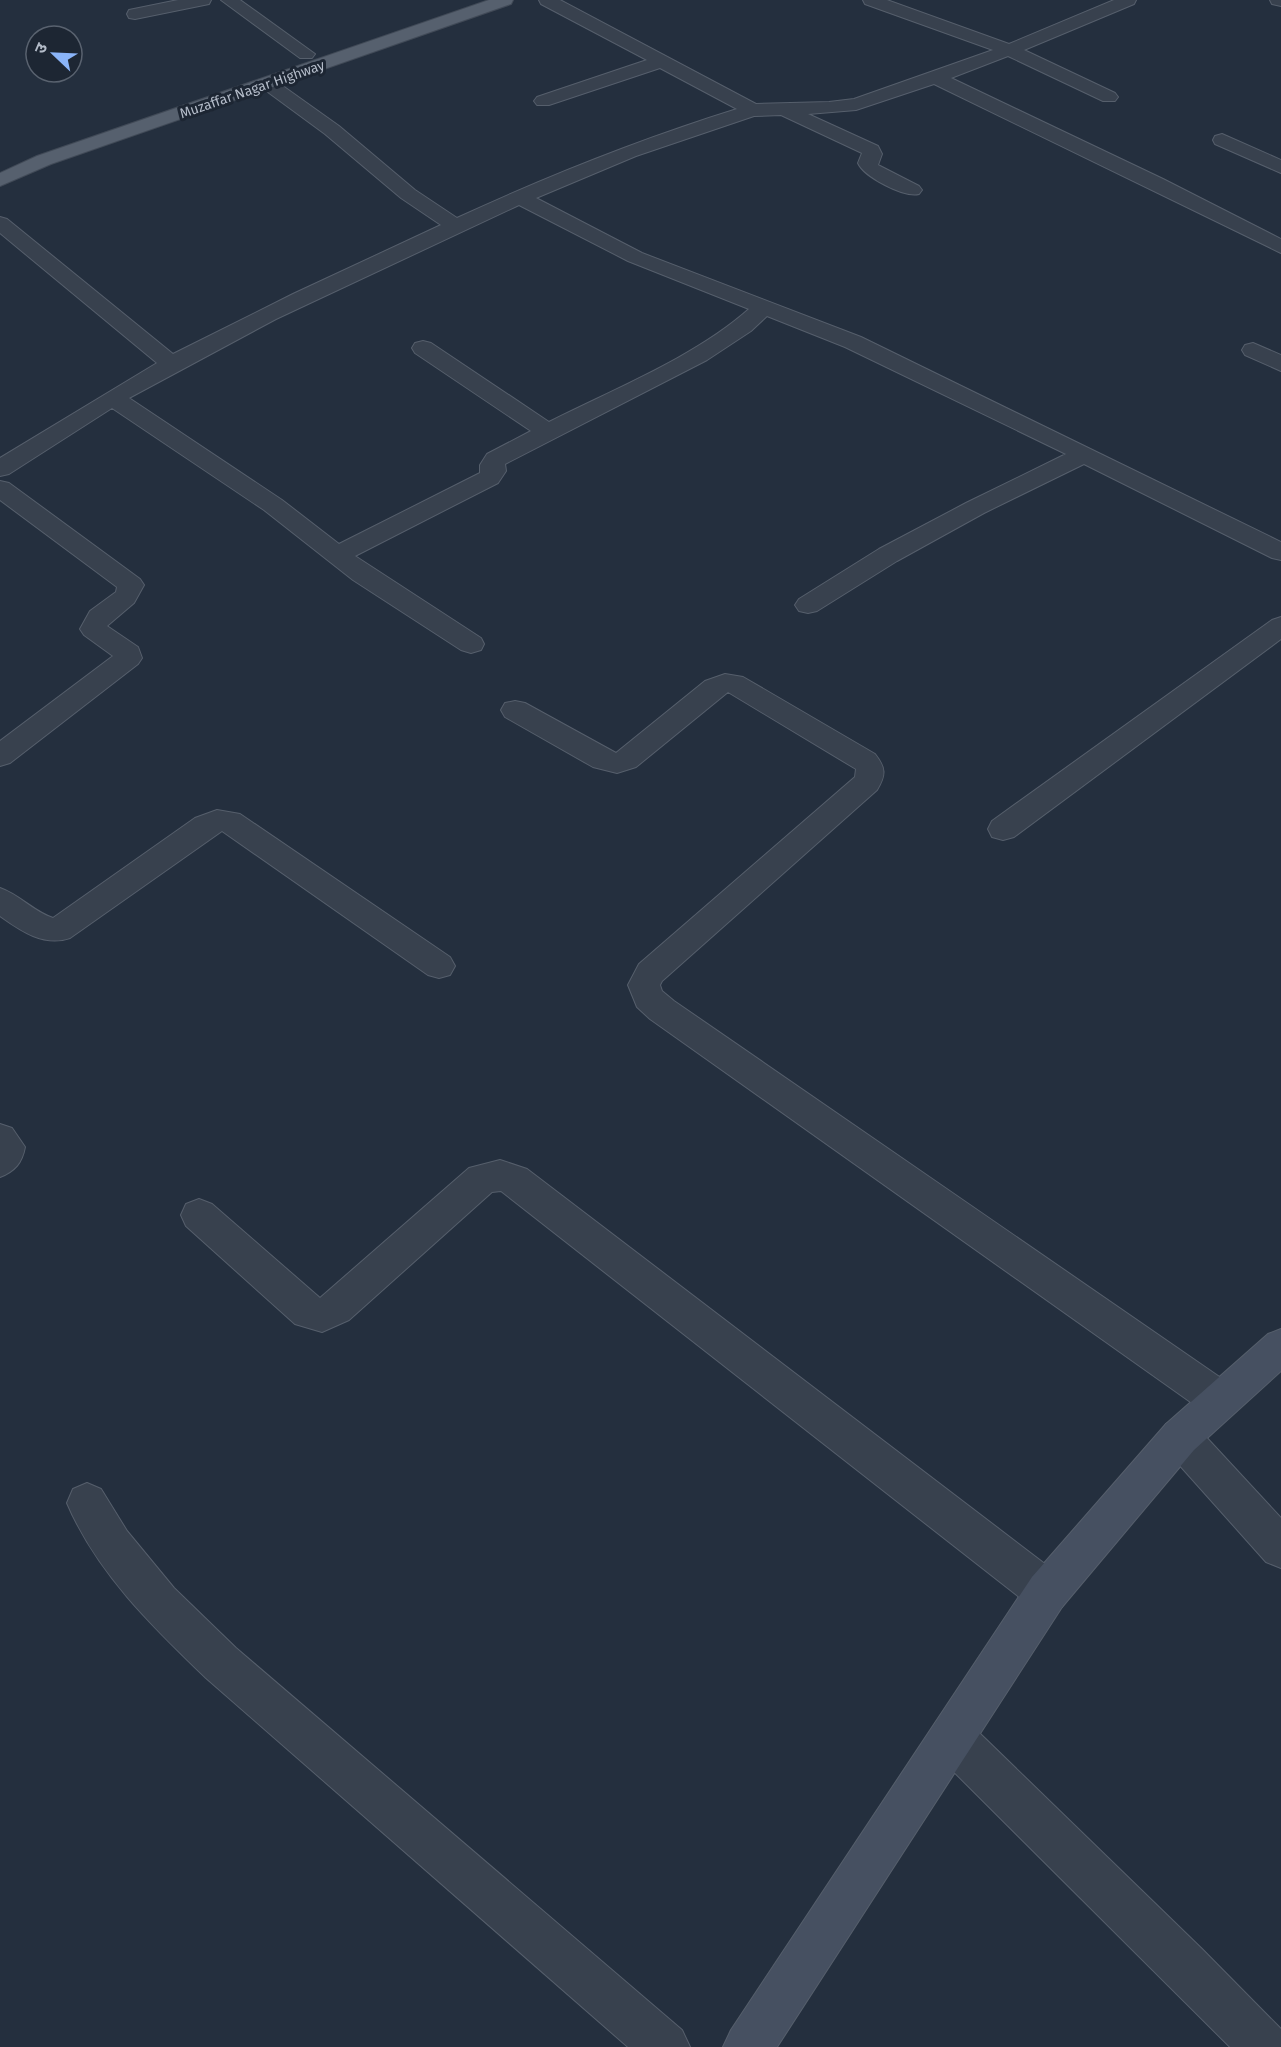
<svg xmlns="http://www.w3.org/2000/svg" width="1281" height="2047" viewBox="0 0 1281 2047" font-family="'Fira Sans','Noto Sans Devanagari',sans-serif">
<rect width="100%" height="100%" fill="#242f3e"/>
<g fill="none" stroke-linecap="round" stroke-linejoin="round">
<defs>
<g id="street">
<path d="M178 0H211L209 4 135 19 129 18 127 14 129 10Z"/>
<path d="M221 0H240L315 54 312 58H300Z"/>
<path d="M539 0H560L756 104 829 102 854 99 993 50 865 4 863 0H887L1009 44 1114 0H1136L1134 4 1024 50 1115 93 1118 97 1115 101H1103L1008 56 951 78 1163 179 1281 239V253L934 84 856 110 808 114 878 146 882 154 878 165 919 186 922 190 919 194C905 198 864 177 858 163L862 153 781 115 754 116 636 156 536 198 642 253 861 337 1281 542V560L1272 558 1084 464 984 513 897 561 817 611 808 613 799 611 795 605 799 599 879 549 966 503 1066 454 845 347 767 316 751 331 707 360 505 464 506 471 498 483 355 556 481 638 484 644 481 650 471 653 461 650 353 580 264 510 112 408 9 474 0 476V458L157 363 0 233V217L7 219 173 354 293 294 441 225 401 198 325 134 261 87 258 83 261 79H273L339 126 415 190 457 218C548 176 641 139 737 109L660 68 549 105H537L534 101 537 97 647 60 541 4ZM519 205 628 261 749 309C695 357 614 389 549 422L431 343 423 341 415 343 412 348 415 353 531 431 487 454 480 465V473L339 544 282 500 129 398 276 319Z"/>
<path d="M1270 0H1281V6L1272 4Z"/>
<path d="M1222 134 1281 160V173L1215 144 1213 140 1215 136Z"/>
<path d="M1253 343 1281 355V371L1245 355 1242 350 1245 345Z"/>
<path d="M0 481 9 483 140 579 144 585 134 603 107 626 138 647 142 658 138 664 10 763 0 766V741L113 656 84 635 80 629 90 611 116 592 117 587 0 500Z"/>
<path d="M1281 617V639L1014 837 1003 840 992 837 988 829 992 821 1272 620Z"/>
<path d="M725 674 743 677 875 754C886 768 886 775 877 790L662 981 660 985 662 991 674 1001 1234 1387 1239 1400 1234 1413 1220 1418 1206 1413 650 1019 637 1007 628 985 639 964 855 777 856 769 728 692 636 767 617 773 593 767 505 717 501 710 505 703 515 701 525 703 616 753 705 681Z"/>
<path d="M217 810 240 814 450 957 455 966 450 975 439 978 428 975 222 831 70 938C44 947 21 931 0 916V888C20 895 34 912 53 918L195 818Z"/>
<path d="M0 1124 12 1128 25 1147C22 1163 15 1171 0 1177Z"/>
<path d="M500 1160 527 1169 1062 1577 1068 1592 1062 1607 1047 1613 1032 1607 501 1191 492 1192 349 1320 322 1332 295 1324 186 1226 181 1215 186 1204 199 1199 212 1204 320 1298 469 1168Z"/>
<path d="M1180 1418 1194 1424 1281 1518V1568L1266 1562 1166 1450 1160 1437 1166 1424Z"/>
<path d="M87 1483 101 1489 127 1531 174 1588 236 1648 682 2030 690 2047H628L206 1678C152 1626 97 1573 67 1503L73 1489Z"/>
<path d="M952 1716 968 1722 1202 1949 1281 2029V2047H1230L936 1754 930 1738 936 1722Z"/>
</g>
<path id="secondary" d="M1281 1329V1371L1194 1450 1062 1607 777 2047H723L731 2030 1032 1577 1166 1424 1268 1334Z"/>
<path id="primary" d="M489 0H513L511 4 51 164 0 186V173L37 156Z"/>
</defs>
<use href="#street" stroke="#565f6c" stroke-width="2"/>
<use href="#secondary" stroke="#565f6c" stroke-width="2"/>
<use href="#primary" stroke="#414a57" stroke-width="2"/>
<use href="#street" fill="#38414e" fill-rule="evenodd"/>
<use href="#secondary" fill="#465061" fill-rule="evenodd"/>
<use href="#primary" fill="#56606e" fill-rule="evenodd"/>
</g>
<g text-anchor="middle" stroke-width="6" stroke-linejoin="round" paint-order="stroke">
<g font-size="14" fill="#b4bcc9" stroke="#1d2633">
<text transform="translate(252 89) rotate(-19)" y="5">Muzaffar Nagar Highway</text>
</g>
</g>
<g transform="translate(54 54) rotate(293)"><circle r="28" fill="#1d2633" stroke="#59626f" stroke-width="1.5"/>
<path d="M0-4.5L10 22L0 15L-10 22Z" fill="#8ab4f8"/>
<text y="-9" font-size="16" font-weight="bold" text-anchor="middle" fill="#b4bcc9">उ</text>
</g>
</svg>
